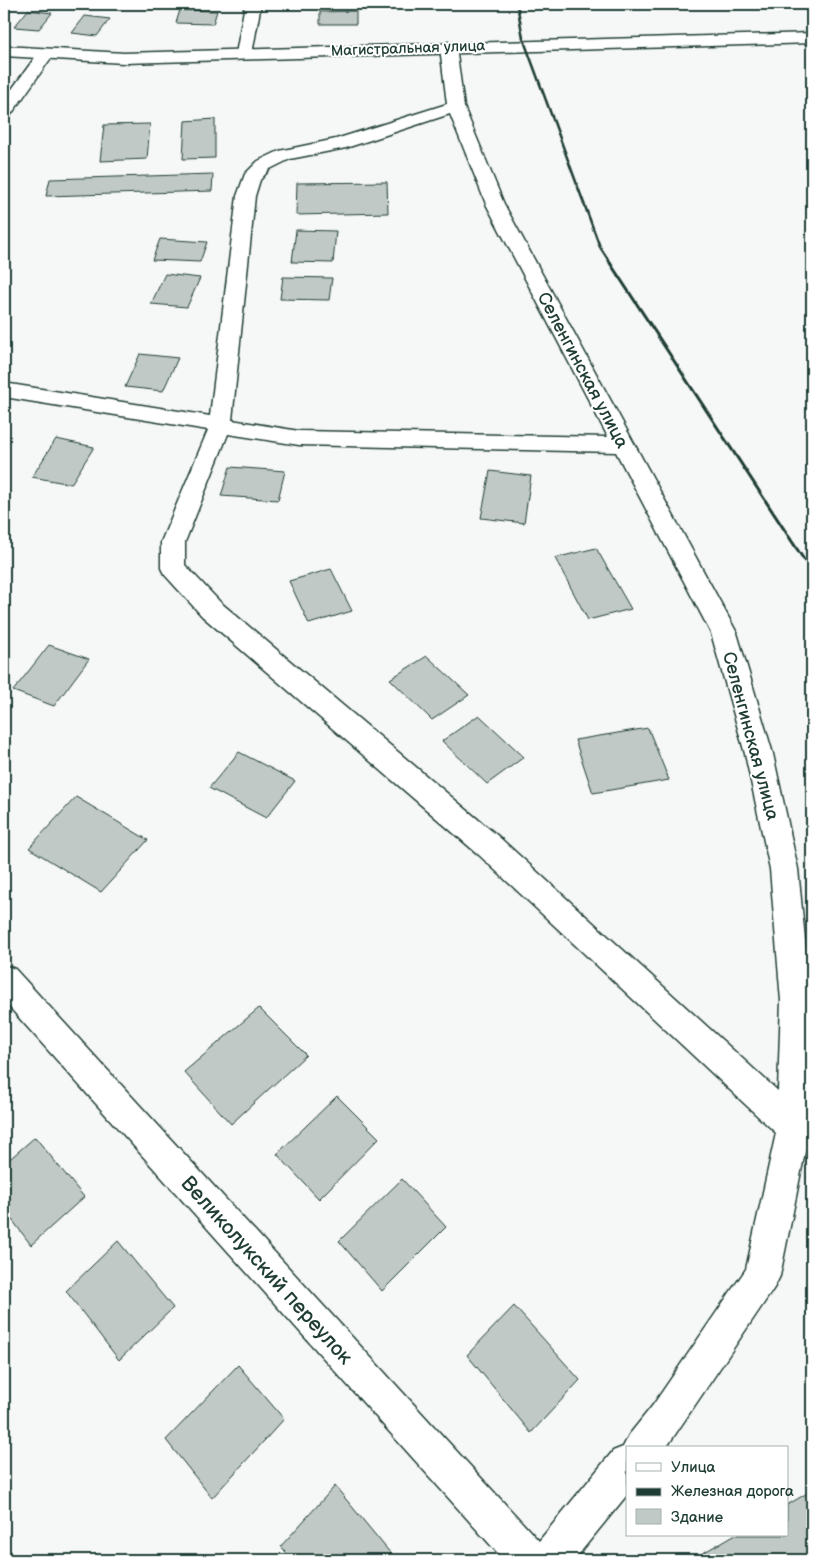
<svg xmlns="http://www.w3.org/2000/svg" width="816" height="1564" viewBox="0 0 816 1564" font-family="'Balsamiq Sans',sans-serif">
<rect width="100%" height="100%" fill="#f6f7f7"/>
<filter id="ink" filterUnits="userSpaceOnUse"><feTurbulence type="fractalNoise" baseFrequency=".02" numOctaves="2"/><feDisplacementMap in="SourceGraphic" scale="10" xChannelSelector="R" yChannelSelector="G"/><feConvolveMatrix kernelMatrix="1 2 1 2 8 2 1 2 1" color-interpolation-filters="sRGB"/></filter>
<g filter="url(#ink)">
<g fill="#c0c9c6" stroke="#1f3d34">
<path d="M28 10 52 13 39 29 14 27Z"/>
<path d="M180 10 217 11 213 24 176 23Z"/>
<path d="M356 11V24H320V12Z"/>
<path d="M85 16 110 19 97 36 72 33Z"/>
<path d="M215 119V158L183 159 185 121Z"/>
<path d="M150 124 147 159 100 161 104 125Z"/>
<path d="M213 174 212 191 46 196 50 179Z"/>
<path d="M387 182 388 213 296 215 297 183Z"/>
<path d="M296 230 336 231 333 263 292 262Z"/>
<path d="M160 239 207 242 200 262 152 260Z"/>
<path d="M165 274 200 278 187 307 151 304Z"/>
<path d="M283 277 332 278 329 300 280 299Z"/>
<path d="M140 354 178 358 163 391 125 387Z"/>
<path d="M56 439 94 447 71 484 32 477Z"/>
<path d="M230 467 285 471 278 500 221 496Z"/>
<path d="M490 471 531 476 524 523 481 518Z"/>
<path d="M596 548 631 609 588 620 555 558Z"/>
<path d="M331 569 352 611 309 624 289 581Z"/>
<path d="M49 645 89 659 54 706 13 691Z"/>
<path d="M427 656 469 695 432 720 390 679Z"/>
<path d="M479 715 524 757 487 784 442 741Z"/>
<path d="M648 728 669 780 593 793 575 740Z"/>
<path d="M239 752 295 781 266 818 209 788Z"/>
<path d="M76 797 148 840 101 892 29 848Z"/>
<path d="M259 1008 306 1055 231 1124 184 1072Z"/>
<path d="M337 1096 379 1138 319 1199 277 1154Z"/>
<path d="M35 1137 84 1197 31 1245 4 1209V1164Z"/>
<path d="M402 1179 446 1227 382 1291 339 1241Z"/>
<path d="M118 1241 173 1308 119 1360 66 1291Z"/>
<path d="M514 1306 580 1380 531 1433 467 1355Z"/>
<path d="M238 1365 284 1419 212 1498 166 1440Z"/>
<path d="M335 1486 396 1560H292L281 1546Z"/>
<path d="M811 1491 812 1560H691L734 1535H787V1505Z"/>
</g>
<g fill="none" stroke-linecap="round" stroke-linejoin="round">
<defs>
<g id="minor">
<path d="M245 4H261L252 54 244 59 236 54Z"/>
<path d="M448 42 456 47 464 107 504 204 737 633 773 754 798 869 811 1001 810 1127 780 1276 774 1288 666 1448H627V1495L574 1560H504L4 1001V965L15 969 539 1541 613 1451 623 1447 629 1435 653 1405 746 1269 776 1133 479 855 202 616 164 574 161 568V542L208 430 4 397V383L210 416 237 196 245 174 258 161 279 151 336 139 447 104 440 47ZM450 114 486 204 608 437 299 431 232 420 255 196 260 180 270 169 290 159 346 148ZM228 434 299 445 616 452 711 633 745 754 770 869 781 1001 778 1091 499 837 220 602 185 565V542Z"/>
<path d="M45 50 53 55 10 116 4 117V100L39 52Z"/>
</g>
<path id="secondary" d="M812 33V43L124 63 4 56V46L124 53Z"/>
</defs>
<use href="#minor" stroke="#1f3d34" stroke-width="3"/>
<use href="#secondary" stroke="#1f3d34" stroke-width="3"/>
<use href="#minor" fill="#fff" fill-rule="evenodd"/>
<use href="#secondary" fill="#fff" fill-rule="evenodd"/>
<path stroke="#1f3d34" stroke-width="2.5" d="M517 4 523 38 600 247 611 264"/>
<path stroke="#1f3d34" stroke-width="3" d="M610 263 812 572"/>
</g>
</g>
<g text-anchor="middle" stroke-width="4" stroke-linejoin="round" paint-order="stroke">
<g font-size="15" fill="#1f3d34" stroke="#fff">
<text transform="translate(408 48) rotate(-2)" y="5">Магистральная улица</text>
</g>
<g font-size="18" fill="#1f3d34" stroke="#fff">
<text transform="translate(583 370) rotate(62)" y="6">Селенгинская улица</text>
<text transform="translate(751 736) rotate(75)" y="6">Селенгинская улица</text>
</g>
<g font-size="21" fill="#1f3d34" stroke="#fff">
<text transform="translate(267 1270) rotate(48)" y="7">Великолукский переулок</text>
</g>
</g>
<rect width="816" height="1564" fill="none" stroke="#fff" stroke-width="20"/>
<rect x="10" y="10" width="796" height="1544" fill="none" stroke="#1f3d34" stroke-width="2" filter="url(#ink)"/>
<rect x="626" y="1446" width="162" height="90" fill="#ffffff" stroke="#a5b1ae"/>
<rect x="636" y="1463" width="25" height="8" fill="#ffffff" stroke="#a5b1ae"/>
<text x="671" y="1472" font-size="15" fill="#1f3d34">Улица</text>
<rect x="636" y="1488" width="25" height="8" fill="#1f3d34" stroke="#a5b1ae"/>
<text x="671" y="1496" font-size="15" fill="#1f3d34">Железная дорога</text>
<rect x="636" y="1509" width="25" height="15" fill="#c0c9c6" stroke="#a5b1ae"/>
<text x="671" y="1522" font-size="15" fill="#1f3d34">Здание</text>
</svg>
